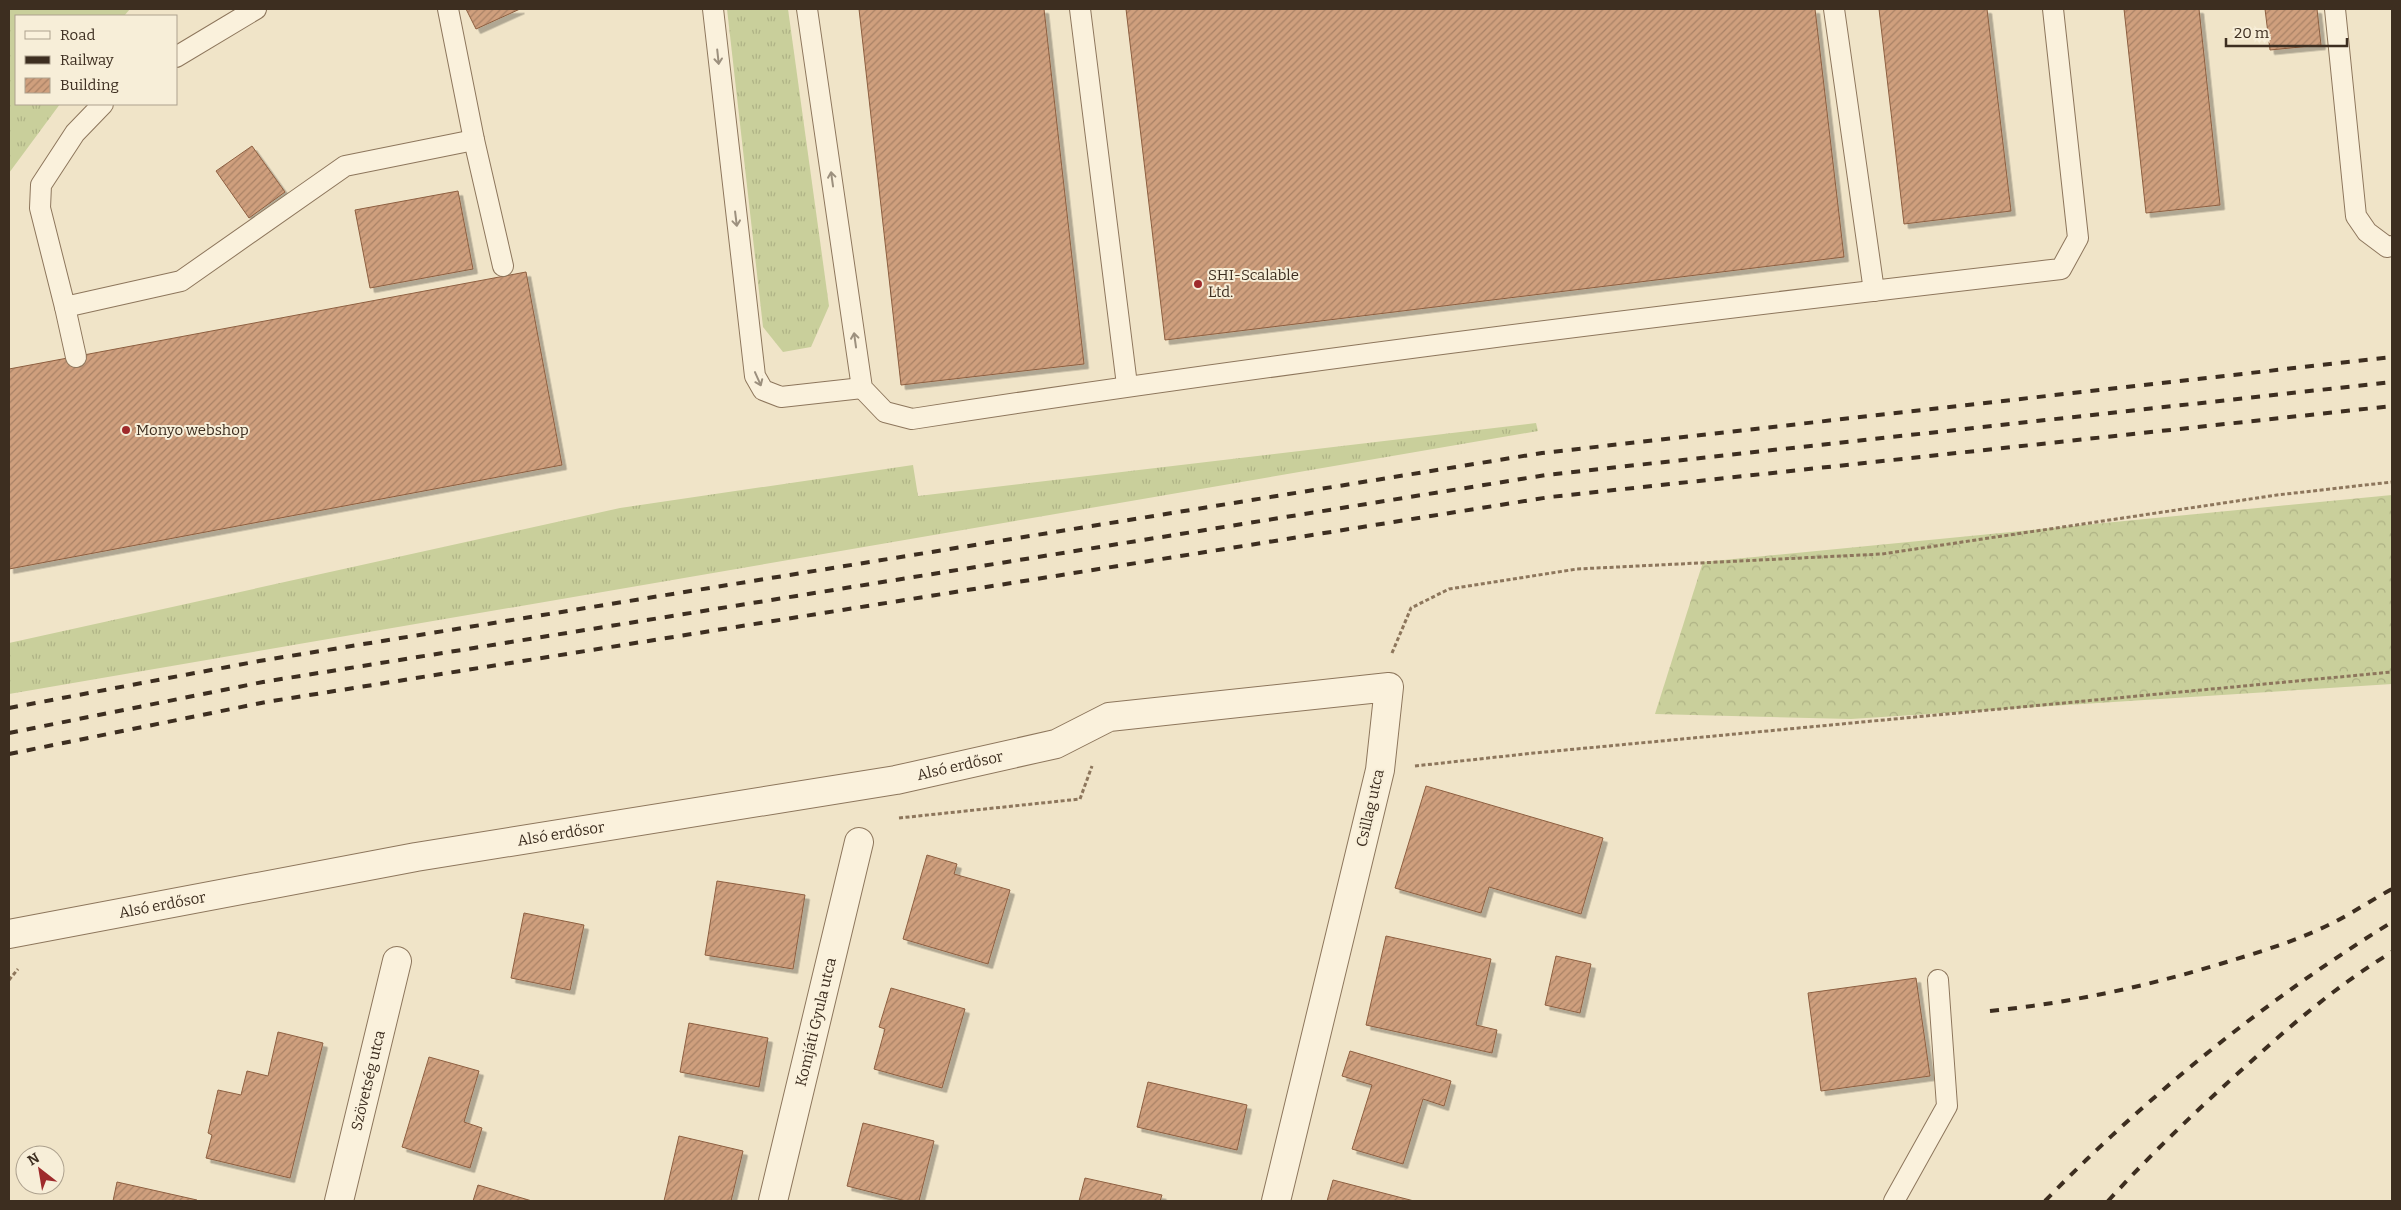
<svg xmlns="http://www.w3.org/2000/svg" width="2401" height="1210" viewBox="0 0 2401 1210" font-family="Bitter,serif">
<defs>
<pattern id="grass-tufts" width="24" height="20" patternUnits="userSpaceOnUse" patternTransform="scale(1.25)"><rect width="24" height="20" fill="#c9cf9b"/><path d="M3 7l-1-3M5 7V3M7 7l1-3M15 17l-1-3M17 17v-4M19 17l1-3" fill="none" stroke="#aeb285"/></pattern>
<pattern id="forest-crowns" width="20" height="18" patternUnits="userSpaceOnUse" patternTransform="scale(1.25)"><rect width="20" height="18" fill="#c9cf9b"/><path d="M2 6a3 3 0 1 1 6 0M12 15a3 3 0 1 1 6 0" fill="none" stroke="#aeb285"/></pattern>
<pattern id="building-hatch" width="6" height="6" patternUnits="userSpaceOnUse" patternTransform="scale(1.25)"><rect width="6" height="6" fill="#cf9f7d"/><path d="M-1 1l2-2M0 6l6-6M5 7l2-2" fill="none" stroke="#a98266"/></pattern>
<filter id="shadow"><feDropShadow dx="4.5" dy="4.5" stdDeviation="0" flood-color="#0004"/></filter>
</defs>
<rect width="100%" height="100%" fill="#f0e4c8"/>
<g fill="url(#grass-tufts)">
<path d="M9 9H130L124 16H16V104H60L9 173Z"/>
<path d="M727 9H788L829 306 811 347 783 352 763 327Z"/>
<path d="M1536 423 1538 431 9 694V643L620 508 913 465 918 496Z"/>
</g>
<path fill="url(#forest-crowns)" d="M2392 495V684L1851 719 1655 714 1703 562Z"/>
<g fill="url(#building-hatch)" stroke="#8d5f41" filter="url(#shadow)">
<path d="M466 9H520L476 29Z"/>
<path d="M859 9H1044L1084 364 901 385Z"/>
<path d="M1126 9H1815L1844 257 1165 340Z"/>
<path d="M1879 9H1987L2011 211 1904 224Z"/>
<path d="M2124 9H2199L2220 205 2146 213Z"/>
<path d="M2265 9H2317L2321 45 2270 50Z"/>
<path d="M252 146 285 192 249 218 216 171Z"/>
<path d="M458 191 473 269 370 288 355 210Z"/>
<path d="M526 272 562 465 9 569V369Z"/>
<path d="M1426 786 1603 838 1581 914 1489 887 1481 913 1395 888Z"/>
<path d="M927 855 957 864 954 874 1010 890 988 964 903 939Z"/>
<path d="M717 881 805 895 793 969 705 955Z"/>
<path d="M524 913 584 925 570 990 511 978Z"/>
<path d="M1386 936 1491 959 1476 1025 1497 1030 1492 1053 1366 1025Z"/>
<path d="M1556 956 1591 964 1580 1013 1545 1005Z"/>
<path d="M1916 978 1930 1076 1821 1091 1808 993Z"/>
<path d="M891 988 965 1009 942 1088 874 1069 885 1029 879 1027Z"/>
<path d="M689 1023 768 1038 759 1087 680 1072Z"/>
<path d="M278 1032 323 1043 290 1178 206 1158 212 1135 208 1133 218 1090 241 1095 247 1071 268 1076Z"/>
<path d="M1350 1051 1451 1081 1444 1106 1423 1099 1403 1164 1352 1149 1372 1085 1342 1076Z"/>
<path d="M429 1057 479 1071 464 1122 482 1128 470 1168 402 1147Z"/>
<path d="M1148 1082 1247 1105 1237 1150 1137 1127Z"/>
<path d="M863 1123 934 1141 919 1201H906L847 1186Z"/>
<path d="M679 1136 743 1151 731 1201H664Z"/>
<path d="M1085 1178 1162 1195 1160 1201H1079Z"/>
<path d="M1333 1180 1414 1201H1327Z"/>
<path d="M117 1182 197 1200 196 1201H113Z"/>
<path d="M478 1185 532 1201H473Z"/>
</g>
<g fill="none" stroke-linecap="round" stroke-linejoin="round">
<defs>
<g id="lane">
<path d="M448 9 474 140 503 266"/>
<path d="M713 9 755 376 763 390 781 397 862 388"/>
<path d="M807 9 862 388 885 412 912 419C1294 360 1678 313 2061 269L2078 238 2053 9"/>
<path d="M1080 9 1127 385"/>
<path d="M1834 9 1874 291"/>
<path d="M2335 9 2356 216 2367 232 2387 247 2392 246"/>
<path d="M176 57 256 9"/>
<path d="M103 104 75 133 41 185 40 208 65 307 181 281 345 166 474 140"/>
<path d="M65 307 76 357"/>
<path d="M1894 1201 1947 1106 1938 980"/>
</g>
<g id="street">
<path id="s1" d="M9 934 416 857 896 780 1056 744 1109 717 1389 687 1380 770 1276 1201"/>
<path id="s2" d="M339 1201 397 961"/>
<path id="s3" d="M773 1201 859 842"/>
</g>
</defs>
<use href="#lane" stroke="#8d765c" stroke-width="22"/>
<use href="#street" stroke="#8d765c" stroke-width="30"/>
<g stroke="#8d765c" stroke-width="3" stroke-dasharray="4 2.5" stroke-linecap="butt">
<path d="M1392 653 1411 608 1449 589 1577 569 1882 554 2277 495 2392 482"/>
<path d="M1415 766 1534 753 2392 672"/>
<path d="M899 818 1080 799 1092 766"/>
<path d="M9 980 18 969"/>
</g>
<use href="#lane" stroke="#faf1dc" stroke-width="20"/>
<use href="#street" stroke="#faf1dc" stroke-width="28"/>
<g stroke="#3d2e20" stroke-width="4" stroke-dasharray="9 9" stroke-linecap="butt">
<path d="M9 708 259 661 1542 453 2392 357"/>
<path d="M9 733 263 682 1546 475 2392 382"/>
<path d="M9 754 266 702 1550 497 2392 406"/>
<path d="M1990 1011C2069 1003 2144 987 2220 964 2253 954 2287 944 2320 929 2345 918 2368 902 2392 889"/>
<path d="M2045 1201C2149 1094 2266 1000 2392 922"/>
<path d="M2108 1201C2152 1153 2198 1109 2246 1066 2292 1024 2339 984 2392 952"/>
</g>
</g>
<defs><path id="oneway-shaft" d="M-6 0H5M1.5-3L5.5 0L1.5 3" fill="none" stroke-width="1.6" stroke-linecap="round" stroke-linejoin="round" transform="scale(1.25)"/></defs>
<g stroke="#9c907e">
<use href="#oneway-shaft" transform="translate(718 57) rotate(84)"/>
<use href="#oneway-shaft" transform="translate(832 179) rotate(-98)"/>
<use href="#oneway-shaft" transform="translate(736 219) rotate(83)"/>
<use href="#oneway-shaft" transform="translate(855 340) rotate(-98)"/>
<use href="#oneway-shaft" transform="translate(758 379) rotate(66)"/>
</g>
<g fill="#9e2a2b" stroke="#f7eed8" stroke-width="2">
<circle cx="1198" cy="284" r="5"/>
<circle cx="126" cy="430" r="5"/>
</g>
<g text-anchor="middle" stroke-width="4" stroke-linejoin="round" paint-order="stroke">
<g font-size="15" fill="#3d2e20" stroke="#f7eed8" text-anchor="start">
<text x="1208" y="280">SHI-Scalable<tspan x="1208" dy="17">Ltd.</tspan></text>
<text x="136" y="435">Monyo webshop</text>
</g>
<g font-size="15" fill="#3d2e20" stroke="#f7eed8">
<text dy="5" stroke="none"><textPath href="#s1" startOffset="966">Alsó erdősor</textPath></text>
<text transform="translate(1370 808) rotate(-77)" y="5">Csillag utca</text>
<text dy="5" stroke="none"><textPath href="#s1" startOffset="561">Alsó erdősor</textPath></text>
<text dy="5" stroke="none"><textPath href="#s1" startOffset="156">Alsó erdősor</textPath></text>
<text dy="5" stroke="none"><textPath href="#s3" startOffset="184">Komjáti Gyula utca</textPath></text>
<text dy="5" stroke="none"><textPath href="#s2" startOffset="124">Szövetség utca</textPath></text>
</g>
</g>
<rect width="2401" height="1210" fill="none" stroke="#3d2e20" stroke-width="20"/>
<rect x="15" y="15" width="162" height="90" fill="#f7eed8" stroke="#ada18e"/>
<rect x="25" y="31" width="25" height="8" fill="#faf1dc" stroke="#ada18e"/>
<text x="60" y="40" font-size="15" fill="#3d2e20">Road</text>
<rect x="25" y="56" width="25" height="8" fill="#3d2e20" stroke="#ada18e"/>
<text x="60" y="65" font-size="15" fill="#3d2e20">Railway</text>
<rect x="25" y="78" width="25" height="15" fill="url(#building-hatch)" stroke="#ada18e"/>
<text x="60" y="90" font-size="15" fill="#3d2e20">Building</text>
<g transform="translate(40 1170) rotate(329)"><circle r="24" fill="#f7eed8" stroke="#ada18e"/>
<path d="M0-4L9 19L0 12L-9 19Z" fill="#9e2a2b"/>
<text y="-8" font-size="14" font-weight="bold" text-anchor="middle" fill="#3d2e20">N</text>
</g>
<path d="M2226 38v8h121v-8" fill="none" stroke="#3d2e20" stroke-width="2.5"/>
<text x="2234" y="38" font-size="15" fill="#3d2e20" stroke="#f7eed8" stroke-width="4" paint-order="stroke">20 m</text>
</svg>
